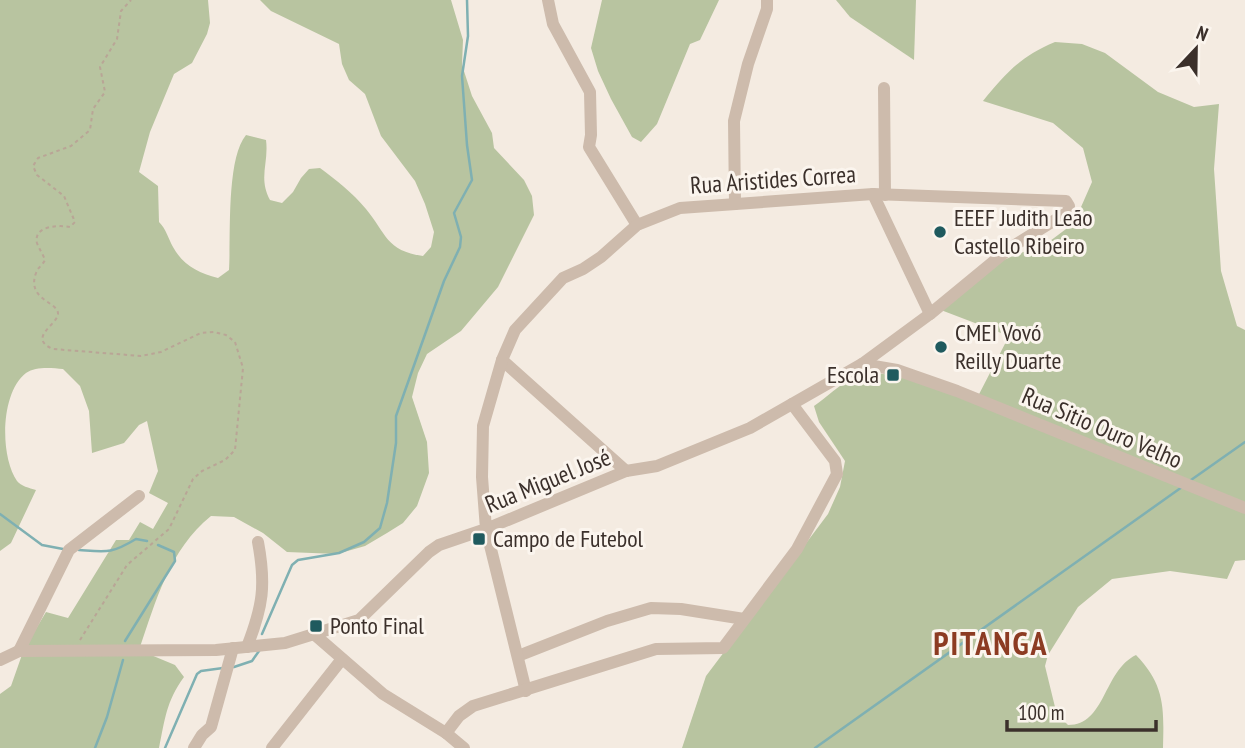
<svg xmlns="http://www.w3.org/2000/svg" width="1245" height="748" viewBox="0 0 1245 748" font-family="'PT Sans Narrow',sans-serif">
<rect width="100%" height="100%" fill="#f4ebe1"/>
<g fill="#b8c4a0">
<path d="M0 0H208L210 23 207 34 192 63 174 74 150 132 139 172 158 186 159 222C166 229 168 238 173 247 183 265 198 273 218 278L229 270C231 237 226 159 246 135L266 140C269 163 258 178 270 200L282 203 293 192 301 178 309 169 320 168C336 180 353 193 366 209 386 233 386 251 423 256L431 247 434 232 425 204 415 181 381 136 365 94 349 80 342 64 339 44 271 11 260 0H451L463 40 462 65 472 96 492 133 494 148 524 180 532 196 534 215 498 287 461 331 427 354 418 373 412 397 427 442 429 473 417 506 403 523 387 533 365 546 337 554 287 552 263 533 234 517 211 516C169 550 156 601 139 650L175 665 184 677C166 702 165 719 159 748H0V694L11 686 24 649 46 612 68 618 116 540H129L140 522 153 529 168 503 149 493 158 471 147 421 139 425 124 443 92 453 89 411 80 386 63 369C52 368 36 366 26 373 0 393 0 457 17 481 21 486 29 488 36 490L11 543 0 551Z"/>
<path d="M602 0H719L700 40 690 44 657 124 641 142 632 137 611 99 598 71 591 48Z"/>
<path d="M836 0H916L914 60 850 17Z"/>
<path d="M1055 42 1082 44 1105 53 1158 92 1194 107 1219 104 1214 169 1221 271 1237 326 1245 330V560L1235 561 1227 579 1170 571 1112 579 1078 607 1048 655 1045 666 1055 707 1060 717 1068 725C1106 725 1103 671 1136 655 1165 685 1164 708 1163 748H682L706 676 828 514 840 487 845 461 819 422 814 406C827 397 840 384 854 377 880 363 948 392 975 402L1009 336 933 307 1001 261 1050 241 1074 223 1092 182 1083 148 1053 123 983 101C1006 73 1021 56 1055 42Z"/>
</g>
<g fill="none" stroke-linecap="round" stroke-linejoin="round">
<g stroke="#7fb0b2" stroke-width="2.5">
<path d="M1191 480 1245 442"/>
<path d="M0 514 42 545 63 549"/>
<path d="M79 550C107 552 111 554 136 539L147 541"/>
<path d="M262 634 292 565 298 560 339 553 364 542 380 528 387 503 396 443V416L444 281 460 247 461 237 454 213 472 180 467 145 462 76 468 36 467 0"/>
<path d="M125 641 175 561 174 552 158 545"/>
<path d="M234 667 252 661 259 651"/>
<path d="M95 748 107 717 123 660"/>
<path d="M165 748 197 674 201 671 223 668"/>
<path d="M815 748 1182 487"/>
</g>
<path stroke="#b9a596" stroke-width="2" stroke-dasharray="3.5 3.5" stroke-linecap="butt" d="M80 640 127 565 169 529 193 479 202 471 225 460 235 450 243 368 235 342 226 335 214 332 201 333 161 352 141 356 53 349C27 338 57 325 58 314 59 302 26 300 36 273 37 268 43 265 45 260 43 254 39 249 37 243 33 225 60 225 70 227L75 222 64 196 37 175 33 166 38 158 71 146 90 130 93 109 105 92 100 67 117 39 121 11 131 0"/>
<g stroke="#cdbbac" stroke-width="12">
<path d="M548 0 553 24 590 92 591 135 589 147 637 225"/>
<path d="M884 88 885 195"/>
<path d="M873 194 930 314"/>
<path d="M735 204 734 121 748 64 767 9V0"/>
<path d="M502 360 626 471"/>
<path d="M862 364 897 370 957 391 1245 508"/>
<path d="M315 635 383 694 446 733 464 748"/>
<path d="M247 647C263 606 266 585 258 542"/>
<path d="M19 651 69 550 139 496"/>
<path d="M518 656 607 621 651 608 681 609 744 619"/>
<path d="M0 660 19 651 216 650 285 643 359 620 429 552 439 545 486 529 626 471 657 466 750 428 862 364 930 314 1010 248 1068 212 1069 206 1066 201 873 194 680 208 637 225 601 257 583 269 563 278 515 330 502 360 483 426 482 477 486 529 526 691"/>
<path d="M446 733 459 716 473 706 656 649 723 648 797 549 837 474 835 461 792 404"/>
<path d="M194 748 202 735 211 727 233 648"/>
<path d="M272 748 342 659"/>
</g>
</g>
<g fill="#1f5a5e" stroke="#fbf5ee" stroke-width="2.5">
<circle cx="940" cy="232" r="7"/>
<circle cx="941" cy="347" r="7"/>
<rect x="886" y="368" width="14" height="14" rx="3.5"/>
<rect x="472" y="532" width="14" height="14" rx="3.5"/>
<rect x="309" y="619" width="14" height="14" rx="3.5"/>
</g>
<g text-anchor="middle" stroke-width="6" stroke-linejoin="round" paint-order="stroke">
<g font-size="24" fill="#3b302b" stroke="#fbf5ee">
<text transform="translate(773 180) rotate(-4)" y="8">Rua Aristides Correa</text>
<text transform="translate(1102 428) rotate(23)" y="8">Rua Sitio Ouro Velho</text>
<text transform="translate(548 481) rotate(-22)" y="8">Rua Miguel José</text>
</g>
<g font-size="24" fill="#3b302b" stroke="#fbf5ee" text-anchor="start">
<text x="954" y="226">EEEF Judith Leão<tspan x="954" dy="28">Castello Ribeiro</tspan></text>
<text x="955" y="341">CMEI Vovó<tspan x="955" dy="28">Reilly Duarte</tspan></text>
<text x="879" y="383" text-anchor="end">Escola</text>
<text x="493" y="547">Campo de Futebol</text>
<text x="330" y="634">Ponto Final</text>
</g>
<g font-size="32" font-weight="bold" letter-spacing="2" fill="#8c3b22" stroke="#fbf5ee">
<text x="991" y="655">PITANGA</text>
</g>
</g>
<g transform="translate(1196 49) rotate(22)" stroke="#fbf5ee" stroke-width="5" paint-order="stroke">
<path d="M0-5L12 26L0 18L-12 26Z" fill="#3b302b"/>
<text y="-10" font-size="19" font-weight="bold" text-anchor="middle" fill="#3b302b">N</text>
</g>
<path d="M1007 720v10h149v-10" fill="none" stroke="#3b302b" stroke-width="3.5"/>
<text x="1018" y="720" font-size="21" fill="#3b302b" stroke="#fbf5ee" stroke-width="5" paint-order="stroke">100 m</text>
</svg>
